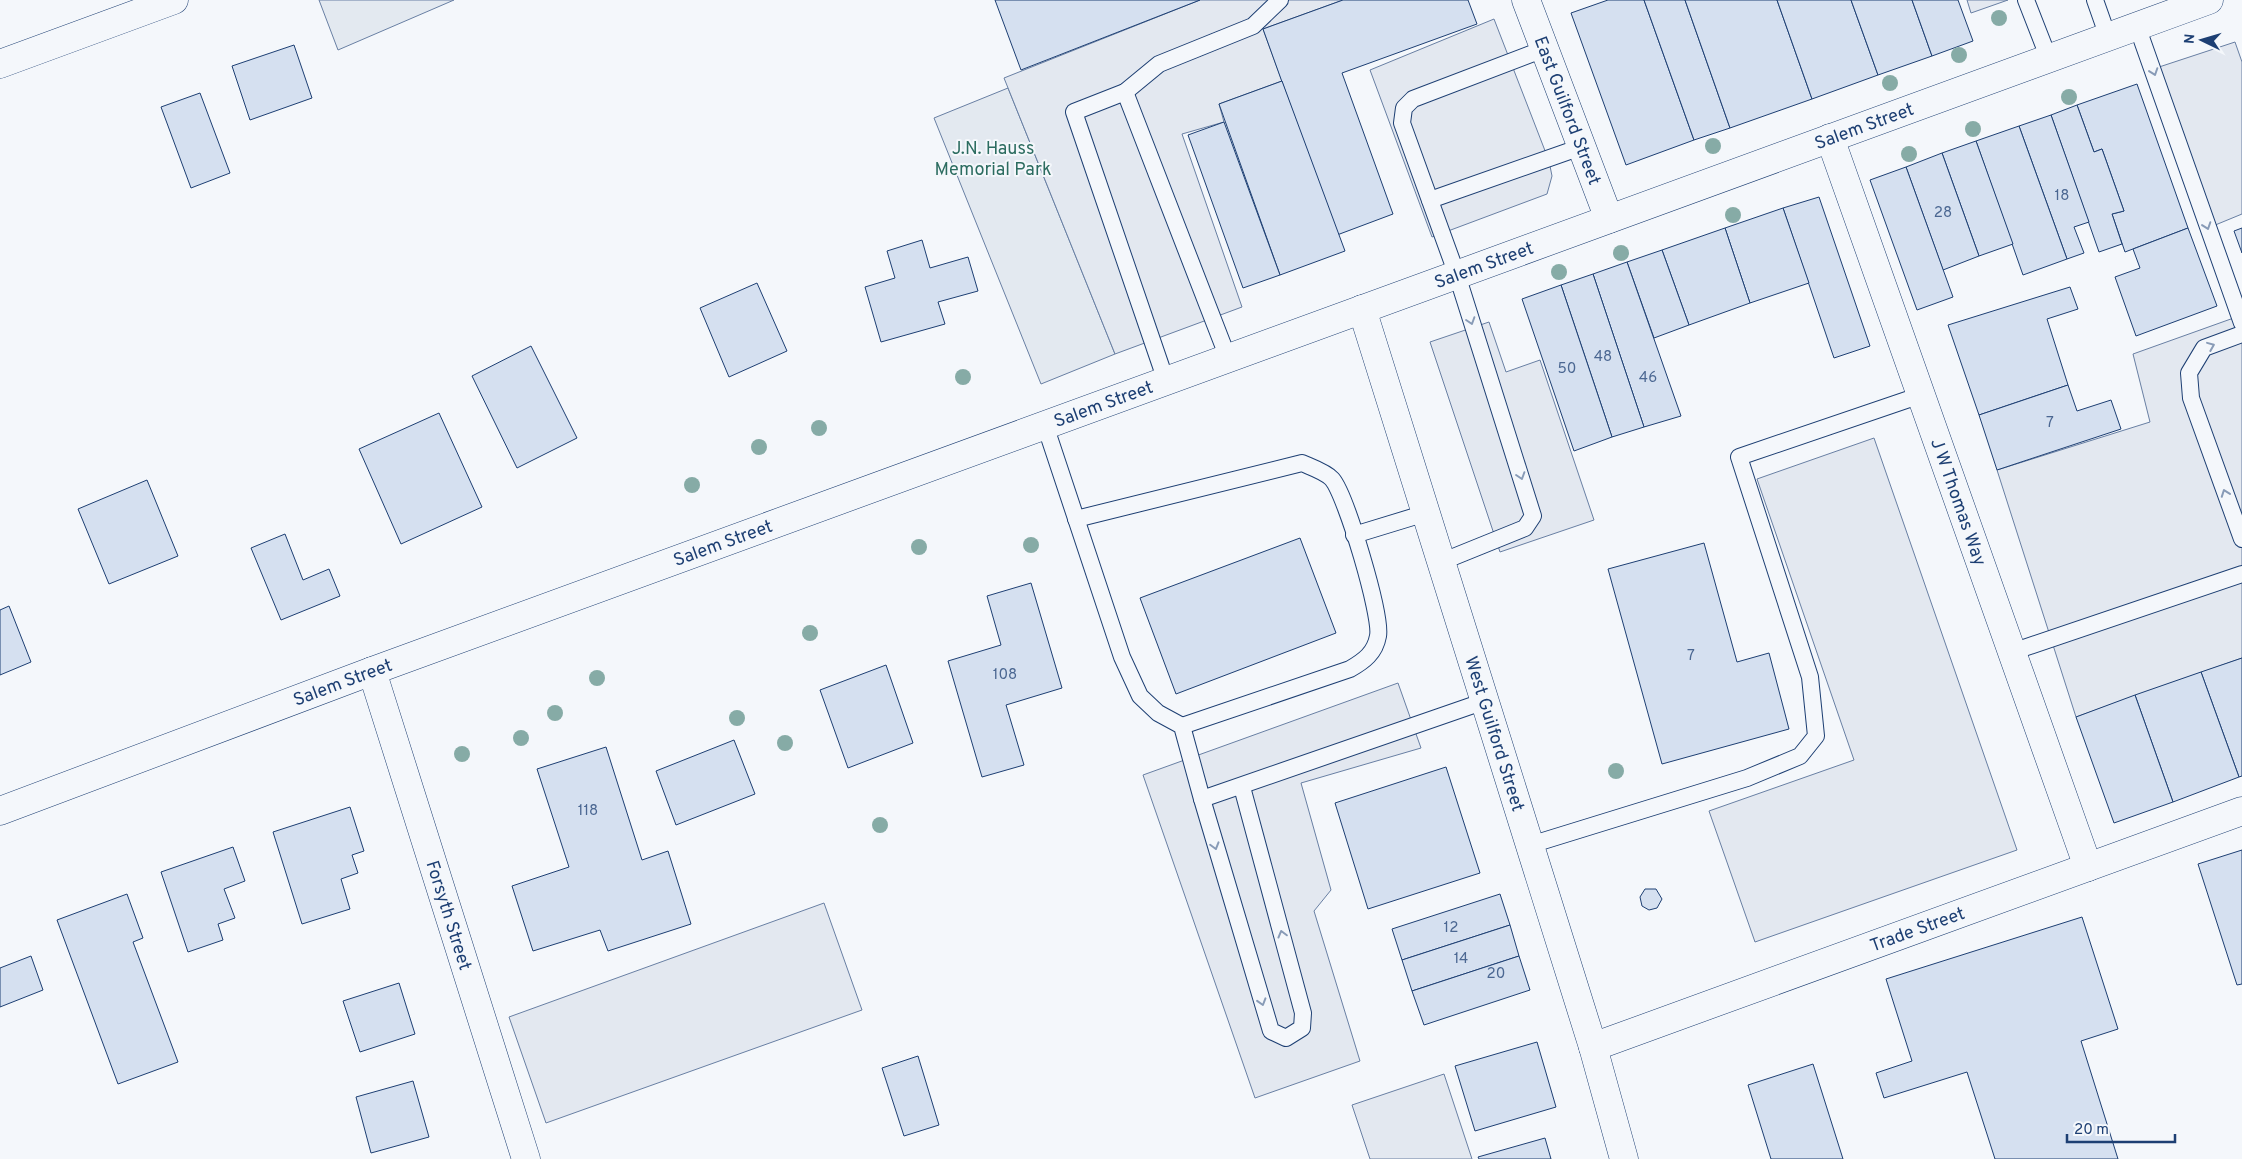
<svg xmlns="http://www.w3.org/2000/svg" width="2242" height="1159" viewBox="0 0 2242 1159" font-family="Overpass,sans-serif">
<rect width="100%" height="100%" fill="#f4f7fb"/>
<g fill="#e3e9f0" stroke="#687fa3">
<path d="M319 0H454L338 50Z"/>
<path d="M1008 88 1115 354 1041 384 934 118Z"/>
</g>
<g fill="#e3e8f0" stroke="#687fa3">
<path d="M1200 0H1343L1263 29 1282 81 1219 104 1224 122 1182 134 1242 307 1115 354 1004 78Z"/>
<path d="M1967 0H2008L1971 13Z"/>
<path d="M1494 19 1549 161 1552 176 1547 194 1432 237 1370 70Z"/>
<path d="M2235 42 2242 62V214L2208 228 2153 69Z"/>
<path d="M2242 315V658L2076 717 1997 470 2150 422 2133 354Z"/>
<path d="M1489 322 1506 372 1540 360 1594 520 1500 552 1430 342Z"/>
<path d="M1874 438 2017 850 1755 942 1709 811 1854 760 1757 479Z"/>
<path d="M1398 683 1421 748 1301 783 1331 890 1314 911 1360 1061 1255 1098 1143 775Z"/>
<path d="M824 903 862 1010 546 1123 509 1017Z"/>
<path d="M1444 1074 1472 1159H1370L1352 1105Z"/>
</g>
<g fill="#d5e0f0" stroke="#1d3f73">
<path d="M995 0H1200L1021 70Z"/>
<path d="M1343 0H1468L1477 24 1342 73 1393 214 1337 235 1263 29Z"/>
<path d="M1608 0H1644L1694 140 1626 165 1571 13Z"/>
<path d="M1644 0H1685L1730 128 1694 140Z"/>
<path d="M1685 0H1777L1812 99 1730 128Z"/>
<path d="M1777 0H1851L1878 75 1812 99Z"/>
<path d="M1851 0H1912L1932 56 1878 75Z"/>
<path d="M1912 0H1958L1973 41 1932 56Z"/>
<path d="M294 45 312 98 250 120 232 66Z"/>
<path d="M1282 81 1345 251 1280 275 1219 104Z"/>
<path d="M2137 84 2188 228 2125 252 2112 214 2124 211 2102 149 2094 152 2077 105Z"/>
<path d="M200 93 230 173 191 188 161 107Z"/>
<path d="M2077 105 2094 152 2102 149 2124 211 2112 214 2122 244 2099 252 2051 115Z"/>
<path d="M2051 115 2089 222 2074 227 2084 253 2067 259 2019 126Z"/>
<path d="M1224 122 1280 275 1243 288 1188 135Z"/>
<path d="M2019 126 2067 259 2023 275 1976 141Z"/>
<path d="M1976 141 2013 244 1979 256 1942 153Z"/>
<path d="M1942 153 1979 256 1943 270 1906 167Z"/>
<path d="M1906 167 1953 297 1917 310 1870 180Z"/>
<path d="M1819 197 1870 346 1834 358 1783 208Z"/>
<path d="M1783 208 1809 283 1750 303 1725 228Z"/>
<path d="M1725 228 1750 303 1689 325 1662 250Z"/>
<path d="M2188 228 2217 306 2136 336 2115 277 2140 268 2133 249Z"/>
<path d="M2242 228V253L2234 231Z"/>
<path d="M922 240 930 268 968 257 978 291 938 302 945 324 881 342 865 287 895 278 887 251Z"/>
<path d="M1662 250 1689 325 1654 338 1627 262Z"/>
<path d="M1627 262 1681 416 1644 427 1593 274Z"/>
<path d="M1593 274 1644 427 1612 437 1561 285Z"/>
<path d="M757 283 787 351 729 377 700 308Z"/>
<path d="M1561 285 1612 437 1574 451 1522 299Z"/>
<path d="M2070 287 2078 309 2047 319 2068 385 1979 415 1948 325Z"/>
<path d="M531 346 577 438 517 468 472 376Z"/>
<path d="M2068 385 2077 411 2111 400 2121 429 1997 470 1979 415Z"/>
<path d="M439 413 482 507 401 544 359 449Z"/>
<path d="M147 480 178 556 109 584 78 509Z"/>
<path d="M285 534 303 580 329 569 340 596 281 620 251 548Z"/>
<path d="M1300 538 1336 633 1176 694 1140 598Z"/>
<path d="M1704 543 1737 662 1769 653 1789 729 1662 764 1608 569Z"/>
<path d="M1031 583 1062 688 1006 705 1024 765 982 777 948 661 1001 645 987 596Z"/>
<path d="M9 606 31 662 0 675V610Z"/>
<path d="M2242 658V776L2239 777 2201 672Z"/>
<path d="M886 665 913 743 848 768 820 690Z"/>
<path d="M2201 672 2239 777 2173 802 2135 695Z"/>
<path d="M2135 695 2173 802 2114 823 2076 717Z"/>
<path d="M734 740 755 794 676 825 656 771Z"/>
<path d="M606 747 642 860 668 851 691 924 608 951 600 930 533 951 512 886 569 867 537 769Z"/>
<path d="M1446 767 1480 873 1368 909 1335 803Z"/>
<path d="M350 807 364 851 352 855 358 873 341 879 350 909 302 924 273 832Z"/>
<path d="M233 847 245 881 224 889 235 918 218 924 223 940 188 952 161 872Z"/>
<path d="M2242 850V984L2237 985 2198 864Z"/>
<path d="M1645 889H1656L1662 899 1657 908 1649 910 1642 906 1640 897Z"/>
<path d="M127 894 143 938 133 942 178 1062 118 1084 57 920Z"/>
<path d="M1500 894 1510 925 1402 960 1392 929Z"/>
<path d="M2082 917 2118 1029 2081 1041 2118 1159H1995L1967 1072 1884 1098 1876 1073 1912 1061 1886 979Z"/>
<path d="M1510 925 1519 956 1412 991 1402 960Z"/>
<path d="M31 956 43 990 0 1007V968Z"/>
<path d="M1519 956 1530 990 1424 1025 1412 991Z"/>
<path d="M399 983 415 1034 360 1052 343 1001Z"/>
<path d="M1537 1042 1556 1107 1475 1131 1455 1066Z"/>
<path d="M918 1056 939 1125 904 1136 882 1068Z"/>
<path d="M1813 1064 1843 1159H1771L1748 1085Z"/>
<path d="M413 1081 429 1137 371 1153 356 1097Z"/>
<path d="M1545 1138 1551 1159H1479L1478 1157Z"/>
</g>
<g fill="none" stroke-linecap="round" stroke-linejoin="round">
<defs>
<g id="service">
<path d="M2026 0 2049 59"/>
<path d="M2095 0 2108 37"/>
<path d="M2137 26 2242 323"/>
<path d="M1125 92 1228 358"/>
<path d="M1430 200 1581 147"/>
<path d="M2242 334 2204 348 2189 373 2191 398 2242 539"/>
<path d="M1166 381 1074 112 1125 92 1159 64 1253 26 1280 0"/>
<path d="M1045 425 1122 657 1140 696 1158 713 1182 726 1202 799 1271 1031 1286 1038 1302 1028 1303 1013 1242 787"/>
<path d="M1076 519 1302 463C1311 467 1326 472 1332 479 1346 495 1382 616 1378 636 1375 653 1364 661 1350 669L1182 726"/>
<path d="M1354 535 1426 513"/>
<path d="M1441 562 1525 528 1533 516 1457 275 1402 123 1404 108 1413 99 1544 49"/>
<path d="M2012 652 2242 574"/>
<path d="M1202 799 1485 701"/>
<path d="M1530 845 1747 778 1800 756 1816 736 1810 677 1739 457 1921 395"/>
</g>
<g id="minor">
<path id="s1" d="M1526 0 1609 219"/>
<path d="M0 64 174 0"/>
<path id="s2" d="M1830 138 2088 867"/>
<path id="s3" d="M1362 309 1593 1047 1624 1159"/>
<path id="s4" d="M372 671 526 1159"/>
<path id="s5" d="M1593 1047 2242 811"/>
</g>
<g id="primary">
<path id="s6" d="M0 811 372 671 2209 0"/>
</g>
</defs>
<use href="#service" stroke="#1d3f73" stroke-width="18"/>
<use href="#minor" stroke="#1d3f73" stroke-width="29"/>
<use href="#primary" stroke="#1d3f73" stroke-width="29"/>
<use href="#service" stroke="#f4f7fb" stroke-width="16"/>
<use href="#minor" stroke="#f4f7fb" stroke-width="28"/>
<use href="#primary" stroke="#f4f7fb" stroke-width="28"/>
</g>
<g fill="#86aba6">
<circle cx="1999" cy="18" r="8"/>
<circle cx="1959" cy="55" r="8"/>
<circle cx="1890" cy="83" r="8"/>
<circle cx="2069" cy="97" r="8"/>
<circle cx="1973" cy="129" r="8"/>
<circle cx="1713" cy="146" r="8"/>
<circle cx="1909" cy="154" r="8"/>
<circle cx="1733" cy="215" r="8"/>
<circle cx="1621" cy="253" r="8"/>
<circle cx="1559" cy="272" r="8"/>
<circle cx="963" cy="377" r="8"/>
<circle cx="819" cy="428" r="8"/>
<circle cx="759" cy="447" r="8"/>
<circle cx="692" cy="485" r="8"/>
<circle cx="1031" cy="545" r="8"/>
<circle cx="919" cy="547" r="8"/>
<circle cx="810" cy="633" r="8"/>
<circle cx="597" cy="678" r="8"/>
<circle cx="555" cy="713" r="8"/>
<circle cx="737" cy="718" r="8"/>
<circle cx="521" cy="738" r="8"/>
<circle cx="785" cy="743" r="8"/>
<circle cx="462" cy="754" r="8"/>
<circle cx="1616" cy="771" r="8"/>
<circle cx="880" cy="825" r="8"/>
</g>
<defs><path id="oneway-chevron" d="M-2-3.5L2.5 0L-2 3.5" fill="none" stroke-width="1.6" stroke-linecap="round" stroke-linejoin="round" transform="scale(1.25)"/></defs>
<g stroke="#889bb7">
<use href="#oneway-chevron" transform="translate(2154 72) rotate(71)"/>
<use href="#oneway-chevron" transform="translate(2207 226) rotate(71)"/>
<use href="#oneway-chevron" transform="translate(1471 321) rotate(72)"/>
<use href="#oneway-chevron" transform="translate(2211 346) rotate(-22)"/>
<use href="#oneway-chevron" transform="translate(1521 476) rotate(72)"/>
<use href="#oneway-chevron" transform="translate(2225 493) rotate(-110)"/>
<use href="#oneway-chevron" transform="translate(1215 846) rotate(74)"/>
<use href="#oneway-chevron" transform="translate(1282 934) rotate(-105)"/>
<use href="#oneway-chevron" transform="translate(1262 1002) rotate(73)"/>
</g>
<g text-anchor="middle" stroke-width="4" stroke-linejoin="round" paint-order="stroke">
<g font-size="15" fill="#4b6792">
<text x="2062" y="200">18</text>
<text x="1943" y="217">28</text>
<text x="1603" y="361">48</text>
<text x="1567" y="373">50</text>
<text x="1648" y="382">46</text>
<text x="2050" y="427">7</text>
<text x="1691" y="660">7</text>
<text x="1005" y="679">108</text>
<text x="588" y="815">118</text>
<text x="1451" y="932">12</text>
<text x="1461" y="963">14</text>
<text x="1496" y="978">20</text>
</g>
<g font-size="18" fill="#1d3f73" stroke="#f4f7fb">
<text dy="6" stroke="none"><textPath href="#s1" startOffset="118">East Guilford Street</textPath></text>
<text dy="6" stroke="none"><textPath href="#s6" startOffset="1986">Salem Street</textPath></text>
<text dy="6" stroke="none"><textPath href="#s6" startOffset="1581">Salem Street</textPath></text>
<text dy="6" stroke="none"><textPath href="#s6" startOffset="1176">Salem Street</textPath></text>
<text dy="6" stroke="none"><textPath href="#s2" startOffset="386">J W Thomas Way</textPath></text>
<text dy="6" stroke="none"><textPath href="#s6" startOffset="771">Salem Street</textPath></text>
<text dy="6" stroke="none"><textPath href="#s6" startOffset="366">Salem Street</textPath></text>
<text dy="6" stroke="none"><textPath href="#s3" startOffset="445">West Guilford Street</textPath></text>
<text dy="6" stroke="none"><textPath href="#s4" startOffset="256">Forsyth Street</textPath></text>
<text dy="6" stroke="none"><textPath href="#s5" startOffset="345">Trade Street</textPath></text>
</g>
<g font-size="18" fill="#2c6c60" stroke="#f4f7fb">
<text x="993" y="154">J.N. Hauss<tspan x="993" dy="21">Memorial Park</tspan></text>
</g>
</g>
<g transform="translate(2202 40) rotate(275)" stroke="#f4f7fb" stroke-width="4" paint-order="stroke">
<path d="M0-4L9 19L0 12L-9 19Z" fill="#1d3f73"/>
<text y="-8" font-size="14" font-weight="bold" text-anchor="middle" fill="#1d3f73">N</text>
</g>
<path d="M2067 1134v8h108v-8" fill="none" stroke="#1d3f73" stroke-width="2.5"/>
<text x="2074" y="1134" font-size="15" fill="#1d3f73" stroke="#f4f7fb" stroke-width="4" paint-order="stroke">20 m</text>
</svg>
